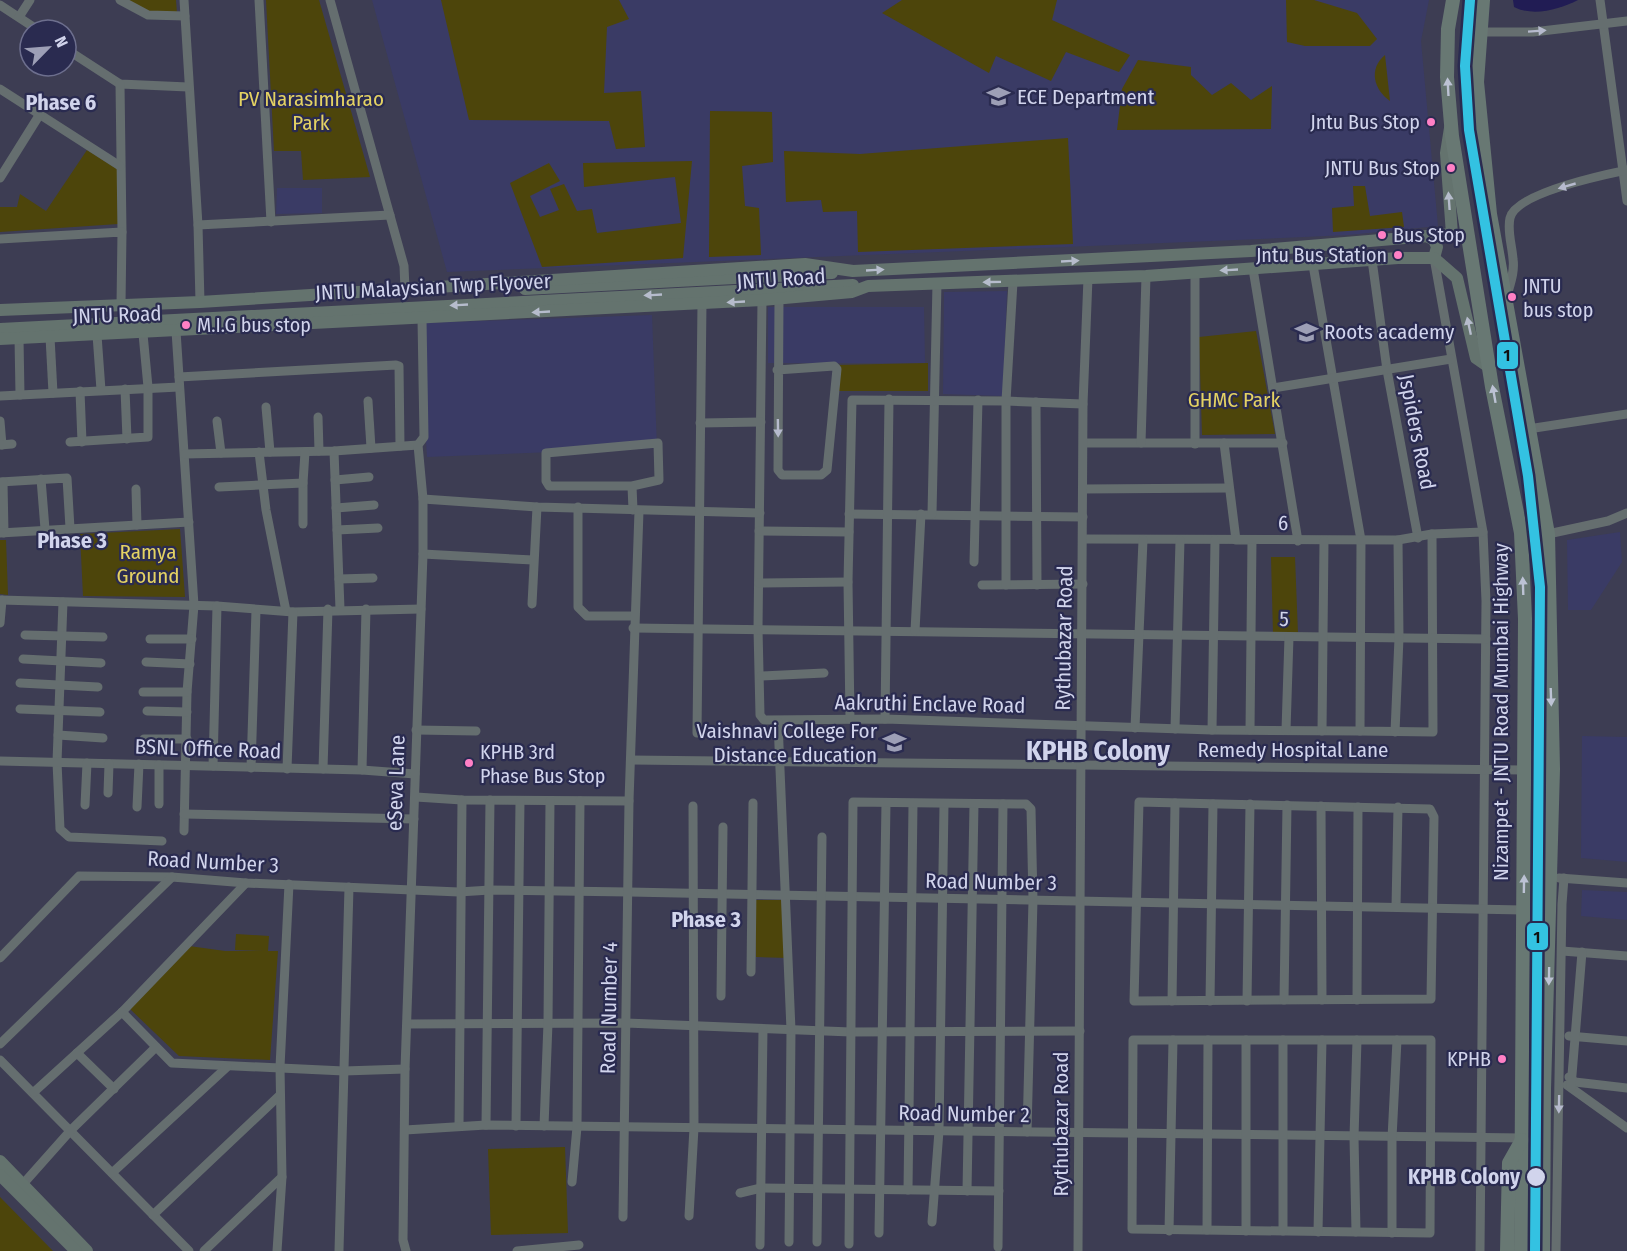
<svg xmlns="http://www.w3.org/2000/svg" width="1627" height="1251" viewBox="0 0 1627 1251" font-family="'Fira Sans Condensed',sans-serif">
<rect width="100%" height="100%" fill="#3d3d53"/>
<g fill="#3a3b65">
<path d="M372 0H1429L1421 41 1438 226 1348 235 1236 240 447 272Z"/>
<path d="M277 188H322V213L276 214Z"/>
<path d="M1007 291 1003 396 943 394 944 292Z"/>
<path d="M768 307H924L925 363H768Z"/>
<path d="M652 315 657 448 427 457 419 323Z"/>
<path d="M1620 532 1622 562 1591 610H1568L1567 540Z"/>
<path d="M1582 736 1627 737V862L1581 858Z"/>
<path d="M1582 890 1627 892V920L1581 916Z"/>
</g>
<g fill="#4d450b">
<path d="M125 0H176L177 14 141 10Z"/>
<path d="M266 0H319L370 177 303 180 301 151H274Z"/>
<path d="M441 0H619L629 19 607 27 604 93 641 91 645 147 616 149 609 121 469 120Z"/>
<path d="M902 0H1057L1052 20 1130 55 1119 72 1066 52 1051 81 996 56 989 73 882 13Z"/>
<path d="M1286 0H1314L1357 13 1377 39 1370 46H1305L1287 42Z"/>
<path d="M1385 55 1390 101C1374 90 1368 69 1385 55Z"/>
<path d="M1138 60 1191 67V75L1212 95 1231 83 1251 100 1272 86 1271 129 1117 130 1122 89Z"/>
<path d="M710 111 772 112 773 162 742 166 745 206 759 208 761 255 709 257Z"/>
<path d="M1068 138 1073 244 858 252 857 211 823 212 821 200 786 202 784 151 860 154Z"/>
<path d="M87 150 117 169 118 224 0 232V207H17L20 194 46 211Z"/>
<path d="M692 161 683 258 542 267 510 183 549 163 560 181 530 196 540 217 559 210 550 189 564 184 577 211 592 209 597 233 681 223 675 177 584 187 583 163Z"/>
<path d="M1353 186H1365L1370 216 1402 212 1404 227 1333 232 1332 208 1354 206Z"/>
<path d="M1256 331 1275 434 1202 435 1199 337Z"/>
<path d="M928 363V391H835L836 365Z"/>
<path d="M180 529 185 597 83 596 80 534Z"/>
<path d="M0 540H6L8 595 0 594Z"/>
<path d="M1271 557H1295L1298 634H1273Z"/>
<path d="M754 900H787L788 958 756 957Z"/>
<path d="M236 934 269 936 268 951H278L270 1060 179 1056 130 1009 189 946 225 951H265L235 950Z"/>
<path d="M565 1147 568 1233 491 1235 488 1149Z"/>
<path d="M0 1197 53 1251H0Z"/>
</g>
<path fill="#211c54" d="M1513 0H1578C1561 9 1533 17 1514 7Z"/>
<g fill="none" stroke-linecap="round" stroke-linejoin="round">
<g stroke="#656e6f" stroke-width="9">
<path d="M120 0 148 15 185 16"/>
<path d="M184 0 198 225 200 302"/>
<path d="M259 0 271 222"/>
<path d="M330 0 404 266 405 289"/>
<path d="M1600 0 1627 201"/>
<path d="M0 5 38 30"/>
<path d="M19 17 30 0"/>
<path d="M1479 32H1533L1627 21"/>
<path d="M66 49 120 84 188 87"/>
<path d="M120 84 122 232"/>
<path d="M0 89 120 166"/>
<path d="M0 178 40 114"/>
<path d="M198 225 390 215"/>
<path d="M0 239 122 232 121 305"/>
<path d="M1434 258 1483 532 1486 601 1480 1251"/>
<path d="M1372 260 1387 370 1418 538"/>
<path d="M1313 265 1361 540 1360 731 1433 732 1432 534"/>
<path d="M1253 269 1298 541"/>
<path d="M1195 272V444"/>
<path d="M1507 296C1510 284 1515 272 1513 259 1512 245 1507 231 1510 218 1516 193 1603 175 1627 170"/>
<path d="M762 300 758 629 760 715 764 720 885 719 1212 730 1360 731"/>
<path d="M176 331 194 605 187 692 184 831"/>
<path d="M97 335 101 390"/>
<path d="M50 337 53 393"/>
<path d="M19 338 20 395"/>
<path d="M777 370 834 366 837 369 827 470 821 475H782L778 470 779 299"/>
<path d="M179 377 396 365 399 366 400 446"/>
<path d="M1273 388 1451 359"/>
<path d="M125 389 127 439"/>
<path d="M80 391 82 442"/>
<path d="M0 396 179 387"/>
<path d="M368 401 371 448"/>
<path d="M1036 402 1037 585"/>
<path d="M266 407 270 452"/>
<path d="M318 417 319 451"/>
<path d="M0 421 2 445"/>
<path d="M217 421 221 453"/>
<path d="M700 423 761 422"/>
<path d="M1528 429 1627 414"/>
<path d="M70 442 148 437V387L143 334"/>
<path d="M1084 443H1283"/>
<path d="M1141 443 1146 276"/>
<path d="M1224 443 1236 540H1252L1250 730"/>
<path d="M0 445 12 444"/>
<path d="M334 451 340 609"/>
<path d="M259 452 266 510 286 611"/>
<path d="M185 454 334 451 418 445"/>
<path d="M41 479 45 529"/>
<path d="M335 480 369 477"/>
<path d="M0 482 67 478 70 528"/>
<path d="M3 482 4 533"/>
<path d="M303 483V524"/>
<path d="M632 486 659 480 658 443 546 453V481L549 486H632L633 510"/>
<path d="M219 487 303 483 305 452"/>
<path d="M136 489 137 525"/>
<path d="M1083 489 1229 488"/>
<path d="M423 499 537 507 760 513"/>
<path d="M578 507V607L587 616H633"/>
<path d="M336 508 374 505"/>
<path d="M849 514 1083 517"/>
<path d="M932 514 937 283"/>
<path d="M337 530 378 528"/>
<path d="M759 531 849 532"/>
<path d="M0 533 189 522"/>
<path d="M1548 534 1608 521 1627 513"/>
<path d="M1083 539 1398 540 1432 534 1483 532"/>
<path d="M423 554 533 560"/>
<path d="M974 562 978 400"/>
<path d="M339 579 373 578"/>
<path d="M759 583 848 582"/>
<path d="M982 585 1083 584"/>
<path d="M1006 585V401L1013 282"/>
<path d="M0 600 217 606 293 612 421 609"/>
<path d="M63 602 57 762 60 829 69 837 162 841"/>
<path d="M532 604 537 507"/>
<path d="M0 623 2 600"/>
<path d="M633 628 1486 639"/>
<path d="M915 631 921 514"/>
<path d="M25 635 103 637"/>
<path d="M150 639H192"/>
<path d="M23 659 101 663"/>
<path d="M146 662 190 664"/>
<path d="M761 676 824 673"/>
<path d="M20 683 98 687"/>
<path d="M143 692H187"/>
<path d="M20 709 100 712"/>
<path d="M147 711 187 712"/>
<path d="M850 719 848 582 852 400 1006 401 1083 404"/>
<path d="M885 719 889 399"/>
<path d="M778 722 791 1030 789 1242"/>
<path d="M1135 728 1143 540"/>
<path d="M1175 729 1180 540"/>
<path d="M416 730 476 731"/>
<path d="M1212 730 1215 540"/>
<path d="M1286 730 1289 637"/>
<path d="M1322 731 1324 541"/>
<path d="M1395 732 1399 638 1398 540"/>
<path d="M697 733 702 303"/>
<path d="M58 735 103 738"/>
<path d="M144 739H187"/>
<path d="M631 760 1524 770"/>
<path d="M0 761 362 770 415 774"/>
<path d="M159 765V804"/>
<path d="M213 766 217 606"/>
<path d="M251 768 256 610"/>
<path d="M287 769 293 612"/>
<path d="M323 769 328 609"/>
<path d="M362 770 366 609"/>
<path d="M108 793 109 764"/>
<path d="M416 797 462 800 629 801"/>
<path d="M1139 802 1430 809 1434 817 1431 999 1134 1001Z"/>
<path d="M85 805 87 763"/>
<path d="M1321 806 1322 1000"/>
<path d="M137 807 139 764"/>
<path d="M184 814 414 819"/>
<path d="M1559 878 1627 883"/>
<path d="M1396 907 1398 807"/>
<path d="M1562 951 1627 956"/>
<path d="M0 958 79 876 172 877 246 883 459 892 490 890 629 892 1523 910"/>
<path d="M751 972 753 803"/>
<path d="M721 996 723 827"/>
<path d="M1284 1000 1287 805"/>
<path d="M1357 1000 1358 807"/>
<path d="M1172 1001 1175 803"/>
<path d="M1210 1001 1213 804"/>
<path d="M1247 1001 1250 804"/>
<path d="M122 1012 172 1063 344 1071 405 1069"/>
<path d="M408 1024 626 1023 851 1032 1080 1031"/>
<path d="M1569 1036 1627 1041"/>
<path d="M1133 1040H1431L1430 1233 1132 1229Z"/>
<path d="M0 1044 172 877"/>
<path d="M77 1053 114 1089"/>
<path d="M0 1060 189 1251"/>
<path d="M1569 1077 1575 1082 1627 1088"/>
<path d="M1567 1085 1627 1128"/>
<path d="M1571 1087 1582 952"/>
<path d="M34 1092 122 1012 246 883"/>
<path d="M486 1125 490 800"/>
<path d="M459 1126 462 800"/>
<path d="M516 1126 520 801"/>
<path d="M544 1126 548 1023 550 801"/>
<path d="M405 1130 486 1125 1523 1138"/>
<path d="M112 1173 227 1067"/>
<path d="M572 1182 577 1127 580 801"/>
<path d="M23 1184 71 1130 156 1047"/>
<path d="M908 1190 913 804"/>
<path d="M967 1191 974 804"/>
<path d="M740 1193 761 1188 999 1191"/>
<path d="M153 1215 280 1095"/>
<path d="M689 1216 694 1128 693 806"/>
<path d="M623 1217 629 801 639 511"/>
<path d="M932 1222 939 1131 944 804"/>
<path d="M1207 1230 1208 1040"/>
<path d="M1169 1231 1173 1040"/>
<path d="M1246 1231V1040"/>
<path d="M1283 1231V1040"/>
<path d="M1318 1232 1322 1040"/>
<path d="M1356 1232 1354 1137 1357 1040"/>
<path d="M879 1233 886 803"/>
<path d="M1392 1233V1138L1397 1040"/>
<path d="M817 1242 822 837"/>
<path d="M849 1244 853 802 1026 804 1031 809 1033 900 1027 1132"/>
<path d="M760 1245 763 1029"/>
<path d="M998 1247 1003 804"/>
<path d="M204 1251 282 1177"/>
<path d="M277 1251 282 1177 280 1067 289 884"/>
<path d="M339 1251 349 887"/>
<path d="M406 1251 403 1240 405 1069 423 554V499L418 445 424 437 422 319"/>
<path d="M517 1251 579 1245"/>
<path d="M1078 1251 1083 404 1088 278"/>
<path d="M1556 1251 1562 904 1564 878"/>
</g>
<g stroke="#64736e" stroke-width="12">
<path d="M1427 236 1434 240 1437 247 1434 258"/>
<path d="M525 289 832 273"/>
<path d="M0 310 200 302 805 264 853 271 1251 251 1452 234 1446 153 1450 128"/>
<path d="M0 329 853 285"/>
<path d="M0 339 762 300 852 292 868 286 1146 276 1398 258H1434L1457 278 1476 358 1489 367"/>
<path d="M0 1161 87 1251"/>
<path d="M0 1175 76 1251"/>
</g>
<g stroke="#687873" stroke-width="14">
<path d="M1453 0 1448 29 1447 77 1452 136 1492 387 1521 533 1525 619 1521 1251"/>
<path d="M1483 0 1477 82 1490 214 1548 534 1553 769 1544 1089 1543 1251"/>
<path d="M1507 1251 1509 1163 1522 1140"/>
</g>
<defs>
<path id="metro-1" d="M1470 0 1465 66 1469 130 1528 476 1540 587 1535 1251"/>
</defs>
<use href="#metro-1" stroke="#2a2b50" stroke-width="15"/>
<use href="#metro-1" stroke="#33c2e2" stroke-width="10"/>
</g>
<defs><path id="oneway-solid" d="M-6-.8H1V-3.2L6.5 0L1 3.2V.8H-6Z" transform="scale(1.5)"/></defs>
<g fill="#b6bacd">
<use href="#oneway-solid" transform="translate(1537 31) rotate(-4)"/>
<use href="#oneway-solid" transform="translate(1567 186) rotate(164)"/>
<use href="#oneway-solid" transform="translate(778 428) rotate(89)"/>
<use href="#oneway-solid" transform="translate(1559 1104) rotate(91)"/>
</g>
<g fill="#bcc2d4">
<use href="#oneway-solid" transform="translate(1448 87) rotate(-93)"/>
<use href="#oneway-solid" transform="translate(1494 394) rotate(-100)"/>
<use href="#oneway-solid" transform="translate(1523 586) rotate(-92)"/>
<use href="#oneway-solid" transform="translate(1551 697) rotate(88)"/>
<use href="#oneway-solid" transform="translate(1524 884) rotate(-89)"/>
<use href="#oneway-solid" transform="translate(1549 976) rotate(91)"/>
</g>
<g fill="#b6bccc">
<use href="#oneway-solid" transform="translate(1449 201) rotate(-94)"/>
<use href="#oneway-solid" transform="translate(1070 261) rotate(-3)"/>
<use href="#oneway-solid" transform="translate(875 270) rotate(-3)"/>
<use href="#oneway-solid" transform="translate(1229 270) rotate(177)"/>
<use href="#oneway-solid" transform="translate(992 282) rotate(179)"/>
<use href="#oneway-solid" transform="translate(653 295) rotate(177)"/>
<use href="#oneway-solid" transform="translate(736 302) rotate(177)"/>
<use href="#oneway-solid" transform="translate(459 305) rotate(177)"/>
<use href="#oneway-solid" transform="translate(541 312) rotate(177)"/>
<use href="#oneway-solid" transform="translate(1469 326) rotate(-102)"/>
</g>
<defs>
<symbol id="university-bare" viewBox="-9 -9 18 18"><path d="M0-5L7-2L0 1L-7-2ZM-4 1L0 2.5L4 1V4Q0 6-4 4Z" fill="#9d9fb6" stroke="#2a2b50" stroke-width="2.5" paint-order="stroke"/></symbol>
</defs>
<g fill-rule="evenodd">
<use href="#university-bare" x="982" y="80" width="33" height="33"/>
<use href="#university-bare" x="1290" y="316" width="33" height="33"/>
<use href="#university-bare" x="878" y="726" width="33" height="33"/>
</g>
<g fill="#ff80c5" stroke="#2a2b50" stroke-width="2">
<circle cx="1431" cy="122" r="5"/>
<circle cx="1451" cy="168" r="5"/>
<circle cx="1382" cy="235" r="5"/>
<circle cx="1398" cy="255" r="5"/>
<circle cx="1512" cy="297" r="5"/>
<circle cx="186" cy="325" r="5"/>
<circle cx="469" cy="763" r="5"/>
<circle cx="1502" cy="1059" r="5"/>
</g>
<circle fill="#d1d4ec" stroke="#2a2b50" stroke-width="2" cx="1536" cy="1177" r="10"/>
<g text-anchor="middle" stroke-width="4.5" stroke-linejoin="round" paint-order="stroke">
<g font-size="20" fill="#d1d4ec" stroke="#2a2b50" text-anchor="end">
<text x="1420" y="129">Jntu Bus Stop</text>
<text x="1440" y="175">JNTU Bus Stop</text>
<text x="1393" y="242" text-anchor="start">Bus Stop</text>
<text x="1387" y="262">Jntu Bus Station</text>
<text x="1523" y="293" text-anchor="start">JNTU<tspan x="1523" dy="24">bus stop</tspan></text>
<text x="197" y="332" text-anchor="start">M.I.G bus stop</text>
<text x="480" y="759" text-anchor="start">KPHB 3rd<tspan x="480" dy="24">Phase Bus Stop</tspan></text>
<text x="1491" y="1066">KPHB</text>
</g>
<g font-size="21" fill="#d1d4ec" stroke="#2a2b50" text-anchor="start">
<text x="1017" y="104">ECE Department</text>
<text x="1324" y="339">Roots academy</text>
<text x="877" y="738" text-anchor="end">Vaishnavi College For<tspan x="877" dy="24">Distance Education</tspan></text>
</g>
<g font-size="21" fill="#e4d263" stroke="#2a2b50">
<text x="311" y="106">PV Narasimharao<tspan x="311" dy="24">Park</tspan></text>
<text x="1234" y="407">GHMC Park</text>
<text x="148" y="559">Ramya<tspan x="148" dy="24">Ground</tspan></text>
</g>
<g font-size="21" fill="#d1d4ec" stroke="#2a2b50">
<text transform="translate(781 279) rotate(-4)" y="7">JNTU Road</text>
<text transform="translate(433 287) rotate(-3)" y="7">JNTU Malaysian Twp Flyover</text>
<text transform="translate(117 315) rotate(-2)" y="7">JNTU Road</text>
<text transform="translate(1417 432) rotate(79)" y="7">Jspiders Road</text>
<text transform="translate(1283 523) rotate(1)" y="7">6</text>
<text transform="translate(1284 619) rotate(2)" y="7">5</text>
<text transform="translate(1064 638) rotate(-89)" y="7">Rythubazar Road</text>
<text transform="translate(930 704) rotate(1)" y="7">Aakruthi Enclave Road</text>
<text transform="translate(1501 712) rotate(-90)" y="7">Nizampet - JNTU Road Mumbai Highway</text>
<text transform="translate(208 749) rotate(2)" y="7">BSNL Office Road</text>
<text x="1293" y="757">Remedy Hospital Lane</text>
<text transform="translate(396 783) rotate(-88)" y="7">eSeva Lane</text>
<text transform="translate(213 862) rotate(3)" y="7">Road Number 3</text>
<text transform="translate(991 882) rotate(1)" y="7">Road Number 3</text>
<text transform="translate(609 1008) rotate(-89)" y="7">Road Number 4</text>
<text transform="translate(964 1114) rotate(1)" y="7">Road Number 2</text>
<text transform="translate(1061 1124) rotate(-90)" y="7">Rythubazar Road</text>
</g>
<g font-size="21" font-weight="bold" fill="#d1d4ec" stroke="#2a2b50" text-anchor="end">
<text x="1520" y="1184">KPHB Colony</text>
</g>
<g font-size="22" font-weight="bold" fill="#d1d4ec" stroke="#2a2b50">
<text x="61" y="110">Phase 6</text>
<text x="72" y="548">Phase 3</text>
<text x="706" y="927">Phase 3</text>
</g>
<g font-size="27" font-weight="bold" fill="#d1d4ec" stroke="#2a2b50">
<text x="1098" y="760">KPHB Colony</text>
</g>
</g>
<g stroke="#2a2b50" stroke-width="2">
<rect x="1496" y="341" width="23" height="29" rx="6" fill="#33c2e2"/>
<rect x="1526" y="922" width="23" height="29" rx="6" fill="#33c2e2"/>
</g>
<g font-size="16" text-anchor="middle" font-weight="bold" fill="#111">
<text x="1507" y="361">1</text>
<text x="1537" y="943">1</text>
</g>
<g transform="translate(48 48) rotate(65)"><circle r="28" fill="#2a2b50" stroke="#6d6f8e" stroke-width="1.5"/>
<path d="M0-4.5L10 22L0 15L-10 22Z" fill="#9d9fb6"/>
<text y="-9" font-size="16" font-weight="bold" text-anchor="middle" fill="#d1d4ec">N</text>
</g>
</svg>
